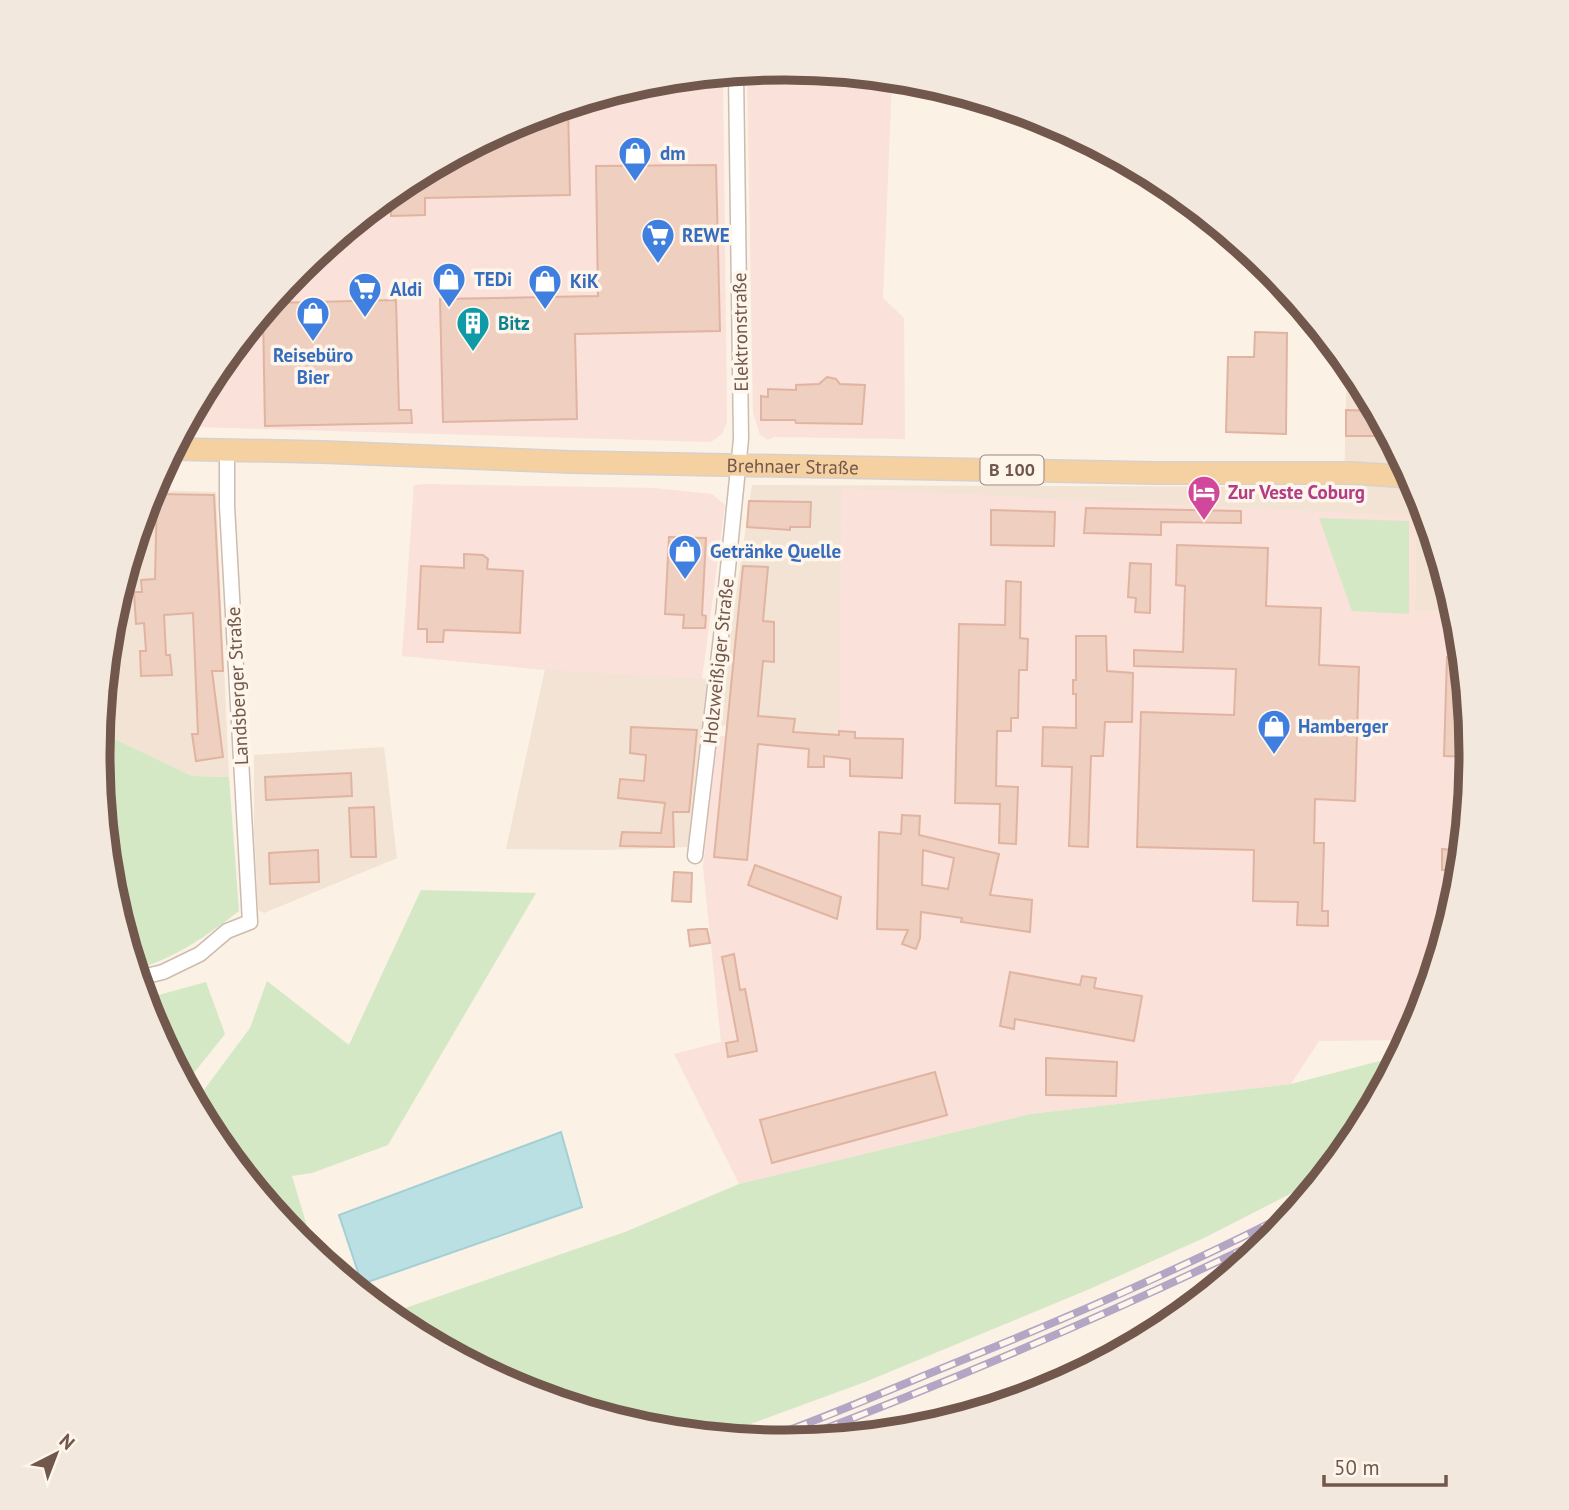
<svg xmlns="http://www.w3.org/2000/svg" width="1569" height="1510" viewBox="0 0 1569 1510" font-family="'PT Sans',sans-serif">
<rect width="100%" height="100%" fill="#fbf1e5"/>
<g fill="#f2e3d4">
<path d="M1347 364 1356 374 1419 493 1455 612 1415 611 1416 516 839 736 727 725 703 731 692 833 688 847 603 850 506 849 545 669 724 680 752 485 1344 487Z"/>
<path d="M151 490 216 492 229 777 192 776 100 732 111 621Z"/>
<path d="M384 747 397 858 264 913 258 910 254 829V755Z"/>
</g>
<g fill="#fae1da">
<path d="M784 68 892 79 883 298 904 318 905 439 774 437 768 440 760 435 753 413 747 72Z"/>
<path d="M723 74 727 422 722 434 711 442 198 427 190 417 214 373 299 269 403 184 522 120 651 81Z"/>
<path d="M425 484 655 488 712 494 725 505 702 679 545 670 402 656 414 485Z"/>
<path d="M841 488 1416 516 1415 611 1455 612 1458 621 1471 755 1458 889 1419 1018 1407 1040 1319 1041 1291 1084 1030 1114 739 1184 674 1054 721 1042 703 867 717 736H839Z"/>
</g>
<g fill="#d5e8c5">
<path d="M1319 518 1409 521V614L1352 611Z"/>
<path d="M100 732 192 776 229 777 239 911C205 937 177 957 135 970L111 887 98 755Z"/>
<path d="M421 890 536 893 388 1145 312 1173 292 1176 315 1253 299 1240 213 1136 195 1102 250 1028 267 981 349 1045Z"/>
<path d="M206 982 225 1034 185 1084 150 1017 144 999Z"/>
<path d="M1399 1056 1355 1137 1321 1178 1204 1238 1092 1288 865 1382 720 1435 650 1428 521 1389 403 1326 388 1314 625 1232 739 1184 1030 1114 1291 1084Z"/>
</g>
<path fill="#bbe0e3" stroke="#a2d0d4" stroke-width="2" d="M561 1132 582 1207 362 1284 339 1215Z"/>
<g fill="#efcfbf" stroke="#e0b4a0" stroke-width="2" fill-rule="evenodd">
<path d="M568 106 570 195 425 198V215L391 216 390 195 403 184 522 120Z"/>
<path d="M716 165 720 331 575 334 577 419 443 422 440 299 598 296 596 166Z"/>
<path d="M396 300 399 410H411L412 423 265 426 263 313 272 303Z"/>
<path d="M1255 332 1287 333 1286 434 1226 432 1228 357H1254Z"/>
<path d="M827 377 836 379 840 384 865 385 862 424 796 423 795 420H761V396L768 397V389L796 390V385L819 384Z"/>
<path d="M1346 410 1375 411V436H1346Z"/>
<path d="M157 494 214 495 223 671H212L223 757 196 761 192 734H198L193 613 164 615 166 655H170L172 675 141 676 140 651H146L144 623 136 624 134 592H142L141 580 155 579Z"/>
<path d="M749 501 811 502 810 527H790V530L747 527Z"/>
<path d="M1086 508 1241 511V523L1161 522V535L1084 533Z"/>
<path d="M991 510 1055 512 1054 546 991 545Z"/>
<path d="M669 537 706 538 702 615 706 616 705 628H683L684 615 665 614Z"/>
<path d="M1177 545 1268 548 1266 606 1321 608 1319 665 1359 667 1355 801 1315 799 1314 843H1324L1322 911H1328V926L1297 925 1298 902 1253 901 1254 850 1137 847 1141 712 1234 715 1236 669 1134 666V650L1183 652 1185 586 1176 585Z"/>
<path d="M464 554 483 555 488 559 487 569 523 571 520 633 444 630 443 642H427V629H418L421 566 464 568Z"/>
<path d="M1130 563 1151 564 1150 613 1135 612 1136 598 1128 597Z"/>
<path d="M743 566 768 567 763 621 774 622V662L763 661 758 716 795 719 793 732 839 735V731L855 732V738L903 739 902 778 850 776V759L824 756V767H808L809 749 758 744 747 860 714 857Z"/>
<path d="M1006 581 1021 582 1020 638 1028 639 1027 670H1019L1018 718H1011V731H997L996 786 1018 787 1016 844 999 843 1000 804 955 803 959 624 1005 625Z"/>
<path d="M1076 636H1106L1107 671 1133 673 1132 722H1105L1103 756H1091L1088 847 1069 846 1072 767 1042 766 1043 727 1076 728V694H1073V680H1076Z"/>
<path d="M1447 657H1462L1471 757 1444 756Z"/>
<path d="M631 727 697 730 689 812H673L674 847 620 846 622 832 661 833 665 803 618 798 620 779 644 781 646 755 630 753Z"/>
<path d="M351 773 352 796 266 800 265 777Z"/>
<path d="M374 807 376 857H351L349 808Z"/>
<path d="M902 815 920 816 919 835 999 854 990 895 1032 900 1030 932 961 922 962 918 921 912 920 938 916 949 902 944 908 930 877 929 879 832 901 834ZM923 850 954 858 948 889 922 885Z"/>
<path d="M1442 849 1455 850 1454 870H1442Z"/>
<path d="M318 850 319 882 270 884 269 853Z"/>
<path d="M755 865 841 897 837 919 748 885Z"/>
<path d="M674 872 692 873 691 902 672 901Z"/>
<path d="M699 929H707L710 943 690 946 688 930Z"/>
<path d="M734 954 740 990 745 989 757 1051 728 1057 726 1043 738 1041 722 957Z"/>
<path d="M1010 972 1080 985 1082 976 1096 978 1094 988 1142 996 1134 1041 1015 1019 1014 1029 1000 1026Z"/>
<path d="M1046 1058 1117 1062 1116 1096 1046 1095Z"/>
<path d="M935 1072 947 1115 772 1163 760 1120Z"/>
</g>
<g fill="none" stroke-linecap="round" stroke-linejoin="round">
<defs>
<g id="street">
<path d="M695 856 721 637 741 439 736 73"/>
<path d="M138 978 163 972 200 954 227 931 250 922 227 506V450"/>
</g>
<g id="primary">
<path id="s1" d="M173 449 323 452 571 462 1156 473H1352L1411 477"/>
</g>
</defs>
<use href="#street" stroke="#cebbaf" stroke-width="17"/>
<use href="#primary" stroke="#d8d0cd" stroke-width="24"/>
<use href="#street" stroke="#fff" stroke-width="14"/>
<use href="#primary" stroke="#f5d1a2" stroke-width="21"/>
<defs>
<g id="rail">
<path d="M940 1422 1048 1378 1167 1325"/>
<path d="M762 1440C828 1417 891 1389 955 1363 1070 1317 1183 1268 1294 1211"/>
<path d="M793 1441C957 1379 1119 1310 1277 1233"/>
</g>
</defs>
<use href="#rail" stroke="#b3a5c4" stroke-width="8"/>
<use href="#rail" stroke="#fef5eb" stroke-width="5" stroke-dasharray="16" stroke-linecap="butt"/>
</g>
<defs>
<symbol id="shop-pin" viewBox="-11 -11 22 30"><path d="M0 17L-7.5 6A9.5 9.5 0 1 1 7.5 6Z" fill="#3f7fe0" stroke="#fef5eb"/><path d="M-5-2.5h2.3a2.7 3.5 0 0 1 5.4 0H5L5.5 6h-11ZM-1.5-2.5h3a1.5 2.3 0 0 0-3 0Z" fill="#fff"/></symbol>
<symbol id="supermarket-pin" viewBox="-11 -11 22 30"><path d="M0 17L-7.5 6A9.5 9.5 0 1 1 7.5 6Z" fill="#3f7fe0" stroke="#fef5eb"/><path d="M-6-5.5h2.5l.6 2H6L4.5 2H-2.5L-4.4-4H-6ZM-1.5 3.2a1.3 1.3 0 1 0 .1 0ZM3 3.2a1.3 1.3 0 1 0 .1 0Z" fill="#fff"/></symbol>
<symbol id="building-pin" viewBox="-11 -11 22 30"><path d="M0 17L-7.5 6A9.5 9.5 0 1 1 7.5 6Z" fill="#0f9aa8" stroke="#fef5eb"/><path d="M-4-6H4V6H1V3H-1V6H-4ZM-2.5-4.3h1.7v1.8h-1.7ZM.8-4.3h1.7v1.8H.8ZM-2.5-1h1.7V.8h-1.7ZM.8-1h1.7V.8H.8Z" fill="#fff"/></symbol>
<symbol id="hotel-pin" viewBox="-11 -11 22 30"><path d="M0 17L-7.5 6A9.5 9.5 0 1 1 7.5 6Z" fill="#d1479c" stroke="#fef5eb"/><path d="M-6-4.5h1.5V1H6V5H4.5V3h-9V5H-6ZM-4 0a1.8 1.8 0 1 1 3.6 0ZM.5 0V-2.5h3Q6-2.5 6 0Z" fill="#fff"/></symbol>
</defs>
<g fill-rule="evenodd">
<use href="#shop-pin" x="616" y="134" width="38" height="52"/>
<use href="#supermarket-pin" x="639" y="216" width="38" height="52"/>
<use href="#shop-pin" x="430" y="260" width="38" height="52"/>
<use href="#shop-pin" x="526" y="262" width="38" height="52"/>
<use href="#supermarket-pin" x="346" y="270" width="38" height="52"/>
<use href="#shop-pin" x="294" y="294" width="38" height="52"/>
<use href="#building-pin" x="454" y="304" width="38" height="52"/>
<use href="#hotel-pin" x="1185" y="473" width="38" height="52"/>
<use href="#shop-pin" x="666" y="532" width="38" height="52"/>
<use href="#shop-pin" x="1255" y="707" width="38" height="52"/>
</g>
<g text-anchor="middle" stroke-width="7" stroke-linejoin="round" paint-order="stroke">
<rect fill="#fef5eb" stroke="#9c867c" stroke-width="2" x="980.5" y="455.5" width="63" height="29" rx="5"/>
<g font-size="18" font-weight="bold" fill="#72574c">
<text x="1012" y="476">B 100</text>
</g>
<g font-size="19" font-weight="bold" fill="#366cbe" stroke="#fef5eb" text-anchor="start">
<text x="660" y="160">dm</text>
<text x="682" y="242">REWE</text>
<text x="474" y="286">TEDi</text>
<text x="570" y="288">KiK</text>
<text x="390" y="296">Aldi</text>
<text x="313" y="362" text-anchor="middle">Reisebüro<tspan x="313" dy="22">Bier</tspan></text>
<text x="710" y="558">Getränke Quelle</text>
<text x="1298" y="733">Hamberger</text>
</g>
<g font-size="19" font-weight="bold" fill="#0d838f" stroke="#fef5eb" text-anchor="start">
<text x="498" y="330">Bitz</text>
</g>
<g font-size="19" fill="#72574c" stroke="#fef5eb">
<text transform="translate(740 332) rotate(-91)" y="7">Elektronstraße</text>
<text dy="7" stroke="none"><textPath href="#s1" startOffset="620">Brehnaer Straße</textPath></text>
<text transform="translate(718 661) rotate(-84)" y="7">Holzweißiger Straße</text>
<text transform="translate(237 686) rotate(-93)" y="7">Landsberger Straße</text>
</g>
<g font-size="19" font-weight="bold" fill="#b23c85" stroke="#fef5eb" text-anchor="start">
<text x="1228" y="499">Zur Veste Coburg</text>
</g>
</g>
<path d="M0 0H1569V1510H0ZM784 80H785A674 674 0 0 1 1459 754V756A674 674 0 0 1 785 1430H784A674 674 0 0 1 110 756V754A674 674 0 0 1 784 80Z" fill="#f3e8de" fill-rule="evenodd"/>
<path fill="none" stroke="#72574c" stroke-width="9" d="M784 80H785A674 674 0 0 1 1459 754V756A674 674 0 0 1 785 1430H784A674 674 0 0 1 110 756V754A674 674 0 0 1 784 80Z"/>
<g transform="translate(56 1454) rotate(42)" stroke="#fef5eb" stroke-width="5" paint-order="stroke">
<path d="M0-5L12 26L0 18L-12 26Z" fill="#72574c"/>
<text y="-10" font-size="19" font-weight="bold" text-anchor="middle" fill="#72574c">N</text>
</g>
<path d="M1324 1475v10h122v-10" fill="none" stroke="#72574c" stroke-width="3.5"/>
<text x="1334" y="1475" font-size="21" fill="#72574c" stroke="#fef5eb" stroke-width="5" paint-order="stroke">50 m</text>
</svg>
